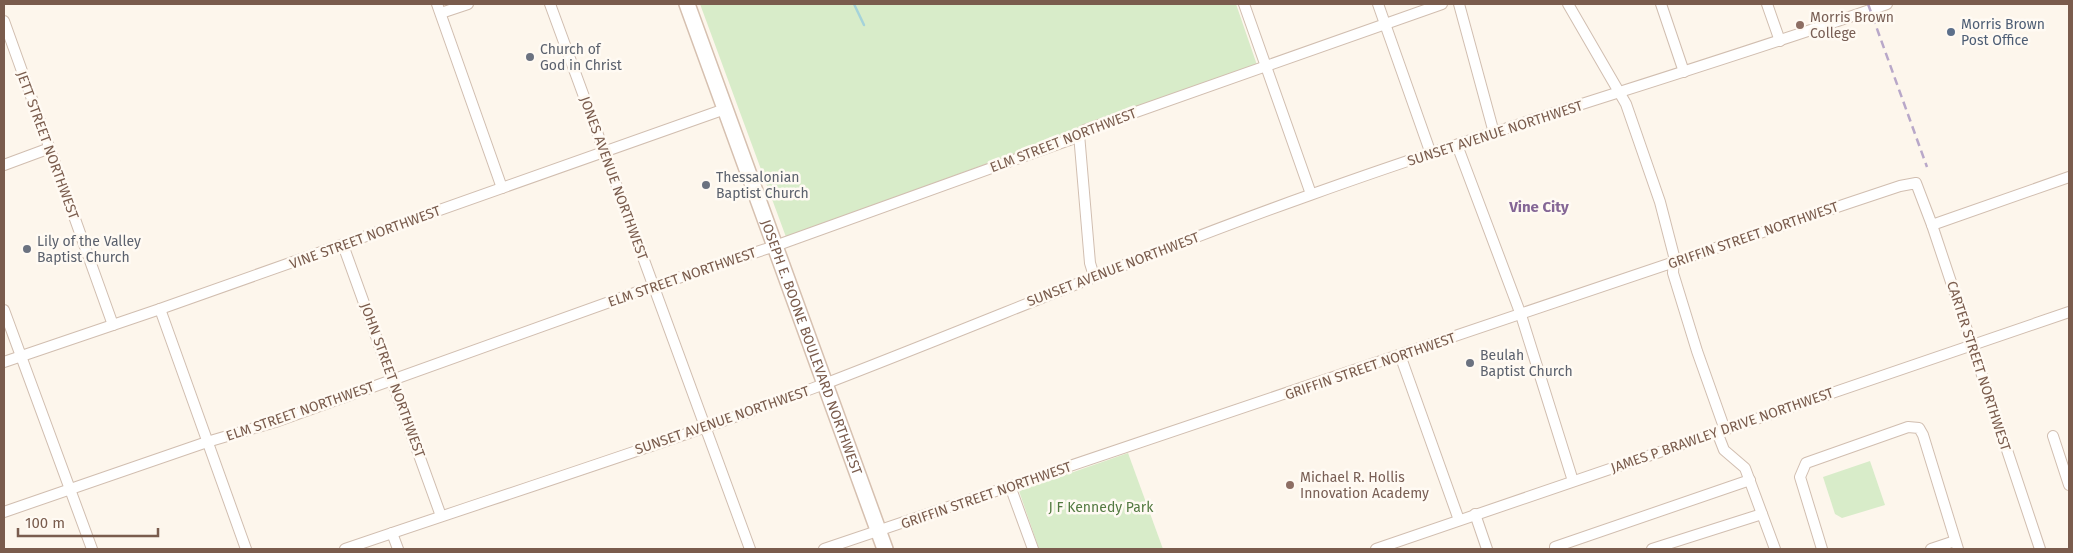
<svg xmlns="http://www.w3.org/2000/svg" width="2073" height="553" viewBox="0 0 2073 553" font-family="'Fira Sans',sans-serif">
<rect width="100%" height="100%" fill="#fdf6ec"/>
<g fill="#d8ecc9">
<path d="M700 4H1236L1257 65 1086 124 1068 134 786 237Z"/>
<path d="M1128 453 1163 549H1039L1019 491Z"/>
<path d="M1870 461 1885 505 1842 518 1835 514 1823 477Z"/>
</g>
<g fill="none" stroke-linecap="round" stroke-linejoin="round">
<path stroke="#a5d3da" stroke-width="2.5" d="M854 4 864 25"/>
<defs>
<g id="street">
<path d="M437 4 502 188"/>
<path d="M550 4 750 549"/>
<path d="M1244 4 1311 194"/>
<path d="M1378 4 1431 154"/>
<path d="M1459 4 1494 133"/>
<path d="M1568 4 1626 104 1660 202 1674 256 1673 273 1697 351 1725 430"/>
<path d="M1661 4 1684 72"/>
<path d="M1767 4 1780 41"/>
<path d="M441 13 468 4"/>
<path d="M4 21 113 325"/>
<path d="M1079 134 1090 263 1094 276"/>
<path d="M1457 145 1521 315 1573 481"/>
<path d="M4 165 50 148"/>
<path d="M1932 225 2069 177"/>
<path d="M343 245 441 516"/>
<path d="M160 309 246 549"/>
<path d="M4 310 92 549"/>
<path d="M1400 355 1459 520"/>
<path d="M4 362 160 309 725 109"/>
<path d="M1717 432 1724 450 1745 468 1775 549"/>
<path d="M2053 436 2069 485"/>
<path d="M1010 486 1033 549"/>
<path d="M4 512 207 442 275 422 654 286 775 246 1072 139 1085 130 1442 4"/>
<path d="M1475 514 1487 549"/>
<path d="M392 533 398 549"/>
<path d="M345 549C506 494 668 443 827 383 988 321 1147 253 1310 195 1501 126 1696 71 1887 4"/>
<path d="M824 549 1849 203 1900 186 1916 183 1932 225 2040 549"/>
<path d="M1376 549 2069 312"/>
<path d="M1555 549V547L1750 480"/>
<path d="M1652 549 1762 514"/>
<path d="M1822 549 1800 477 1806 463 1908 427 1919 428 1923 435 1958 549"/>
<path d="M1931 549 1955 541"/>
</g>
<g id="secondary">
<path id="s1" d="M687 4 885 549"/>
</g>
</defs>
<use href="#street" stroke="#d1beb0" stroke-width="12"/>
<use href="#secondary" stroke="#d6c0b0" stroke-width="18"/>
<use href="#street" stroke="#fff" stroke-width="10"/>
<use href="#secondary" stroke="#fff" stroke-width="15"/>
<path stroke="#b9a8c9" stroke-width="2.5" stroke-dasharray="8 5" stroke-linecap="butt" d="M1868 4 1927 167"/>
</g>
<g fill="#8d6e63" stroke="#fffaf3" stroke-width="2">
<circle cx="1800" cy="25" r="5"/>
<circle cx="1290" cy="485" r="5"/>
</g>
<circle fill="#5c6f8a" stroke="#fffaf3" stroke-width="2" cx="1951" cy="32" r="5"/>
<g fill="#6b7280" stroke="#fffaf3" stroke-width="2">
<circle cx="530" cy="57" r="5"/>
<circle cx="706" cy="185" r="5"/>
<circle cx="27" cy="249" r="5"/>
<circle cx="1470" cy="363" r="5"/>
</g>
<g text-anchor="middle" stroke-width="5" stroke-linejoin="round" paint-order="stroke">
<g font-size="14" fill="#785e54" stroke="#fffaf3" text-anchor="start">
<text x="1810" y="22">Morris Brown<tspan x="1810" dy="16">College</tspan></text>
<text x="1300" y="482">Michael R. Hollis<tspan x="1300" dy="16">Innovation Academy</tspan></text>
</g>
<g font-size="14" fill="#4e5e75" stroke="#fffaf3" text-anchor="start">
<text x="1961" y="29">Morris Brown<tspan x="1961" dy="16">Post Office</tspan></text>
</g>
<g font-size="14" fill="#5b616d" stroke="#fffaf3" text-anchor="start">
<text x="540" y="54">Church of<tspan x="540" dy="16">God in Christ</tspan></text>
<text x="716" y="182">Thessalonian<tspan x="716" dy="16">Baptist Church</tspan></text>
<text x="37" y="246">Lily of the Valley<tspan x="37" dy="16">Baptist Church</tspan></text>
<text x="1480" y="360">Beulah<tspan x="1480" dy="16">Baptist Church</tspan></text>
</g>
<g font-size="14" fill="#7a5c4d" stroke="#fffaf3">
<text transform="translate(1495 133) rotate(-18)" y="5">SUNSET AVENUE NORTHWEST</text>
<text transform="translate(1063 140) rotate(-21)" y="5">ELM STREET NORTHWEST</text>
<text transform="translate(48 145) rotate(70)" y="5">JETT STREET NORTHWEST</text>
<text transform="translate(614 178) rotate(70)" y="5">JONES AVENUE NORTHWEST</text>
<text transform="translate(1753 235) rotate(-19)" y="5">GRIFFIN STREET NORTHWEST</text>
<text transform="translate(365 237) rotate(-20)" y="5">VINE STREET NORTHWEST</text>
<text transform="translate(1113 269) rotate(-21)" y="5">SUNSET AVENUE NORTHWEST</text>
<text transform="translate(682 277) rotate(-19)" y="5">ELM STREET NORTHWEST</text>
<text dy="5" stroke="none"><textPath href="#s1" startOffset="365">JOSEPH E. BOONE BOULEVARD NORTHWEST</textPath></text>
<text transform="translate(1370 366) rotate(-19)" y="5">GRIFFIN STREET NORTHWEST</text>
<text transform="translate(1979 366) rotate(72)" y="5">CARTER STREET NORTHWEST</text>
<text transform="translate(393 380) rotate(70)" y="5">JOHN STREET NORTHWEST</text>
<text transform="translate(300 411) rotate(-19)" y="5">ELM STREET NORTHWEST</text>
<text transform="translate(722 420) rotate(-19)" y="5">SUNSET AVENUE NORTHWEST</text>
<text transform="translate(1722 430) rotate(-19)" y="5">JAMES P BRAWLEY DRIVE NORTHWEST</text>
<text transform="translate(986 495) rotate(-19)" y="5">GRIFFIN STREET NORTHWEST</text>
</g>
<g font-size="14" fill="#537a41" stroke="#fffaf3">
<text x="1101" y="512">J F Kennedy Park</text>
</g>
<g font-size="15" font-weight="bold" fill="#846695" stroke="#fffaf3">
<text x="1539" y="212">Vine City</text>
</g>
</g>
<rect width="2073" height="553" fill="none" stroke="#7a5c4d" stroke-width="10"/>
<path d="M18 528v8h140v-8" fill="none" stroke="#7a5c4d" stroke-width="2.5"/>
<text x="25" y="528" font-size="15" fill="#7a5c4d" stroke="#fffaf3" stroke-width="4" paint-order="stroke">100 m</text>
</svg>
